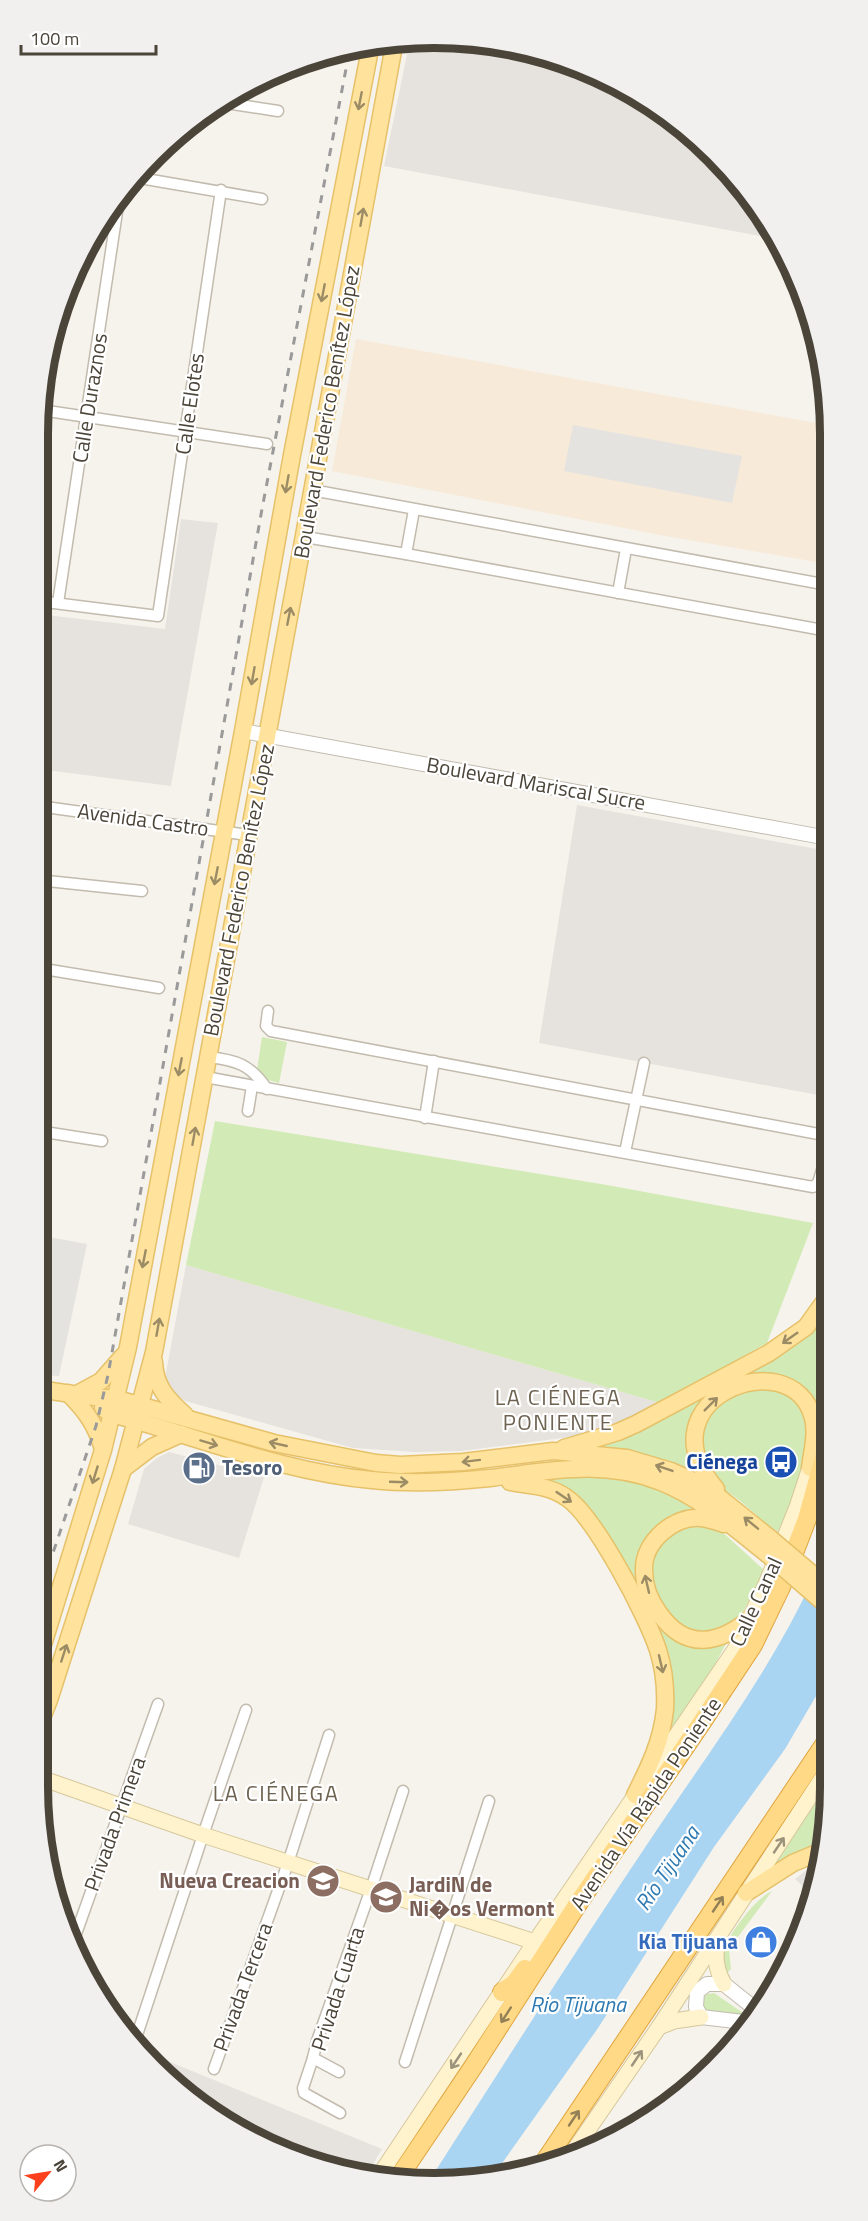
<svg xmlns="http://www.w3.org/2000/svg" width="868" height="2221" viewBox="0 0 868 2221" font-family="'Titillium Web',sans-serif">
<rect width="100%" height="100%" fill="#f6f3ec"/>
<path fill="#f7ead8" d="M356 339 827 425 828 564 660 535 332 471Z"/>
<g fill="#e6e2dd">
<path d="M460 38 537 51 654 104 732 173 776 239 384 166 410 40Z"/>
<path d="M181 519 218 523 171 786 38 769V614L165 629Z"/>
<path d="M577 805 828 851 829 1097 539 1043Z"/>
<path d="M186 1265 660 1403 619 1423 585 1435 461 1451 415 1452 353 1448 185 1401 172 1392 165 1378Z"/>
<path d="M169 1452 264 1477 239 1558 128 1524 144 1469 157 1458Z"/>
<path d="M136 2048 382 2149 366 2176 307 2163 236 2131Z"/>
</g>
<g fill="#d2eab5">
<path d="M262 1037 287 1042 279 1083 265 1079 257 1070Z"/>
<path d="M215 1121 607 1185 813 1223 767 1343 660 1403 186 1265Z"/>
<path d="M829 1310C830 1387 804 1461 781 1534 761 1522 746 1503 726 1491 687 1466 639 1458 595 1445L810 1330Z"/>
<path d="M606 1477 653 1486 696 1508 765 1571 699 1694 666 1739 665 1655 584 1506 519 1478Z"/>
<path d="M830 1778 822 1848 765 1876Z"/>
<path d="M772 1891 729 1949 731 1969 726 1974C724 1966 722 1958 724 1950 729 1933 756 1898 772 1891Z"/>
<path d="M714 1993 746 2015V2017L705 2013 701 2000 707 1994Z"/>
</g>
<g fill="#e5e3e0">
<path d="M573 425 742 456 732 503 564 471Z"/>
<path d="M38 1235 87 1244 59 1376 38 1375Z"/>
<path d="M820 1865 817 1890 814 1897 795 1879 807 1870Z"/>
</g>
<path fill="#a9d4f2" d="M830 1539V1669L819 1691 785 1749 714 1847 598 2028 493 2176 431 2178C505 2062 579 1946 656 1831 719 1738 789 1645 830 1539Z"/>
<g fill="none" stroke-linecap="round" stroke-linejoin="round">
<defs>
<g id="minor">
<path d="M220 102 278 111"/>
<path d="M134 177 262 199"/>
<path d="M41 410 267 444"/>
<path d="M312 490 828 585"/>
<path d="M305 537 406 554 828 631"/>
<path d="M406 554 414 510"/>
<path d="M618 593 626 549"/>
<path d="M38 601 158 616 221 190"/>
<path d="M58 603 120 192"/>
<path d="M38 806 248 835"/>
<path d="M38 880 142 891"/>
<path d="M38 968 159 988"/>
<path d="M268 1011 266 1026 271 1031 829 1136"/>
<path d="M208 1057C236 1060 250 1064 267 1089"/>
<path d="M205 1077 813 1187 818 1183 829 1147"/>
<path d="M248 1111 252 1086"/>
<path d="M425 1118 434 1061"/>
<path d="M38 1131 102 1141"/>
<path d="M625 1152 644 1063"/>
<path d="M72 1945 158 1704"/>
<path d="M136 2038 203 1835 246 1710"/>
<path d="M313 2058 303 2088 304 2093 340 2113"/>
<path d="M405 2062 489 1801"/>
<path d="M214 2069 288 1863 329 1735"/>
<path d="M339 2072 313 2058 317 2041 371 1889 403 1791"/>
</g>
<g id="tertiary">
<path d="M243 731 828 838"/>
<path d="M752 2023 701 2017 696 2007 697 1992 707 1984H724L759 2012"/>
</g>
<g id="secondary">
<path d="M38 1777 203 1835 535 1942"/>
<path d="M718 1941C714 1956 716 1970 724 1984"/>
<path d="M659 2027 674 2021 701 2017"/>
<path d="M568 2159 659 2027 830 1766"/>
<path d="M377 2179 535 1942 736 1648 766 1584 797 1507 819 1440 830 1387"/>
</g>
<g id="primary">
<path d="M154 1362C155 1387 168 1400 185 1415"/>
<path d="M38 1389 85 1396 117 1399 274 1443 376 1463 400 1465 463 1462 553 1451 627 1458 671 1471 698 1483 715 1494 771 1539"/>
<path d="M68 1393C86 1411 96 1425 103 1449"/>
<path d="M77 1394 101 1381 123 1356"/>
<path d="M103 1408 112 1414C199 1437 282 1472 372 1480 411 1484 452 1482 490 1478 550 1471 603 1459 661 1482 701 1498 733 1527 766 1553"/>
<path d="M564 1448 618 1432 636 1424 769 1353 806 1327 829 1295"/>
<path d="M123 1469 152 1447 181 1434"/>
<path d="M510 1482C530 1486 549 1485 567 1498 595 1517 647 1616 658 1650 664 1669 666 1689 665 1709 662 1741 649 1767 635 1795"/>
<path d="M716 1489C639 1399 792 1339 813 1418 817 1434 812 1452 810 1468"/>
<path d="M724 1524C717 1522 710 1519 702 1518 674 1515 643 1542 644 1570 644 1585 650 1601 659 1613 686 1652 720 1644 752 1617"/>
<path d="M38 1661 103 1450 128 1347 243 731 292 455 371 44"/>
<path d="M38 1728 49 1700 123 1469 154 1352 395 40"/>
<path d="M746 1893 793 1863 822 1851"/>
</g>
<g id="trunk">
<path d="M502 1992 514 1984 525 1969"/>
<path d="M541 2167 830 1736"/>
<path d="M397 2180 473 2067 579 1902 700 1725 753 1645 781 1587 807 1519 830 1436"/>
</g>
</defs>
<use href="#minor" stroke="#c2bbae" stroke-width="13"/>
<use href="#tertiary" stroke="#c2bbae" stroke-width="16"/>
<use href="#secondary" stroke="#d6c79b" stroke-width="17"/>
<use href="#primary" stroke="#e6c16a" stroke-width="19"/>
<use href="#trunk" stroke="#e0a43c" stroke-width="20"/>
<use href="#minor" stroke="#fff" stroke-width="10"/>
<use href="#tertiary" stroke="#fff" stroke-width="14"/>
<use href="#secondary" stroke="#fff3cd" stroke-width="15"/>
<use href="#primary" stroke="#ffe39c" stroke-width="16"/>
<use href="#trunk" stroke="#ffd985" stroke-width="18"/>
<path stroke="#9a9a9a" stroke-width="3" stroke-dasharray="8 8" stroke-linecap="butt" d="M38 1597 96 1426 108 1375 262 509 350 48"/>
<defs>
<g id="primary-bridge">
<path d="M771 1539 830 1589"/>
<path d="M766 1553 830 1608"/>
</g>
</defs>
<use href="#primary-bridge" stroke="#e6c16a" stroke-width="19" stroke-linecap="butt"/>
<use href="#primary-bridge" stroke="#ffe39c" stroke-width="16"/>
</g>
<defs><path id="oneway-shaft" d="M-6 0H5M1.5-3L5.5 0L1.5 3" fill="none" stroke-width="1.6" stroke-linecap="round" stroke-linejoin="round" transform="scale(1.5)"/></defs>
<g stroke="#9c8c66">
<use href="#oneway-shaft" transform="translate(360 101) rotate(101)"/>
<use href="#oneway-shaft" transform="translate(362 217) rotate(-80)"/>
<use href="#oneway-shaft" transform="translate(323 293) rotate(101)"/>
<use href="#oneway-shaft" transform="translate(287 484) rotate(100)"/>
<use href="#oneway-shaft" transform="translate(289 616) rotate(-79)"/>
<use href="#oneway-shaft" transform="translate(253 676) rotate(100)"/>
<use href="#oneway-shaft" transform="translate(216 876) rotate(101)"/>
<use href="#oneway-shaft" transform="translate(180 1067) rotate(101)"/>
<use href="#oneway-shaft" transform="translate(194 1136) rotate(-80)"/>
<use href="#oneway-shaft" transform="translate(144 1259) rotate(101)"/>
<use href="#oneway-shaft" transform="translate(158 1327) rotate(-80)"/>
<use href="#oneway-shaft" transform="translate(790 1338) rotate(145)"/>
<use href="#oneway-shaft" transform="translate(711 1404) rotate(-45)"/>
<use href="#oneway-shaft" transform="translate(209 1443) rotate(17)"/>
<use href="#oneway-shaft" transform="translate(278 1444) rotate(-167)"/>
<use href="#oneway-shaft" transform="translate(471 1461) rotate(173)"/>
<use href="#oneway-shaft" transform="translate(664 1468) rotate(-161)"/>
<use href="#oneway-shaft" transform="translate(95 1475) rotate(107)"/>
<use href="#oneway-shaft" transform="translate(399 1482) rotate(2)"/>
<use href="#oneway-shaft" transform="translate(564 1497) rotate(34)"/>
<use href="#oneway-shaft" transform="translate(751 1523) rotate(-141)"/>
<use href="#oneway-shaft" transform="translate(647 1584) rotate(-103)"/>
<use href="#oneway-shaft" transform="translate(64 1653) rotate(-72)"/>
<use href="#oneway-shaft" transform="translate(661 1664) rotate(77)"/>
</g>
<g stroke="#9c937c">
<use href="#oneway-shaft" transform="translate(779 1845) rotate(-56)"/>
<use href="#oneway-shaft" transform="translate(637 2058) rotate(-56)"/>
<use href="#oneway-shaft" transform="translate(456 2061) rotate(124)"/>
</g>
<g stroke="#938057">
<use href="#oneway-shaft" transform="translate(718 1904) rotate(-56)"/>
<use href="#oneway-shaft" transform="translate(506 2015) rotate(123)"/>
<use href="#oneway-shaft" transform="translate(574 2118) rotate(-56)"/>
</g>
<defs>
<symbol id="bus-disc" viewBox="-11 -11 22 22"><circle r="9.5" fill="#1a4fb4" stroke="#fff"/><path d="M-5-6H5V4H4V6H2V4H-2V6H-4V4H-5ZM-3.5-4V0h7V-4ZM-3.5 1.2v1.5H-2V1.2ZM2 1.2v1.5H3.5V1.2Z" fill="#fff"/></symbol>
<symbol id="fuel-disc" viewBox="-11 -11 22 22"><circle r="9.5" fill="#5c6f8a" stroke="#fff"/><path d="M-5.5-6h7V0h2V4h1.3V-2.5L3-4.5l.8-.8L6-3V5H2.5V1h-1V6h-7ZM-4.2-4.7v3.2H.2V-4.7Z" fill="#fff"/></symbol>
<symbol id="school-disc" viewBox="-11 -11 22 22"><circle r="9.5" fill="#8d6e63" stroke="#fff"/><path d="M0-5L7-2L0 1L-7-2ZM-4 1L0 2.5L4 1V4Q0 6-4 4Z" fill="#fff"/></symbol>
<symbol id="shop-disc" viewBox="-11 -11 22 22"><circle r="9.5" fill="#3f7fe0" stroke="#fff"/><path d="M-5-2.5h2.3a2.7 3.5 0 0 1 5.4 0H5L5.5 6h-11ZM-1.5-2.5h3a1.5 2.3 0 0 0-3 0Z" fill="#fff"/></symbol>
</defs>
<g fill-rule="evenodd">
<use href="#bus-disc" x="762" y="1443" width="38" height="38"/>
<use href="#fuel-disc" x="180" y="1449" width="38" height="38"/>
<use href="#school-disc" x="304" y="1862" width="38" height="38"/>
<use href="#school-disc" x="367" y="1878" width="38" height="38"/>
<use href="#shop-disc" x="742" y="1923" width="38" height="38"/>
</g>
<g text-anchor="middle" stroke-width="4.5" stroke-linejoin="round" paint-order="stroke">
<g font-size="21" fill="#4b4439" stroke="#fff">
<text transform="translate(90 398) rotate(-81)" y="7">Calle Duraznos</text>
<text transform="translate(190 404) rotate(-82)" y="7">Calle Elotes</text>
<text transform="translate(327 412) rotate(-80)" y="7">Boulevard Federico Benítez López</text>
<text transform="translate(536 784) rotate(10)" y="7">Boulevard Mariscal Sucre</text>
<text transform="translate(143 820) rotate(8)" y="7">Avenida Castro</text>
<text transform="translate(239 890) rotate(-79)" y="7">Boulevard Federico Benítez López</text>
<text transform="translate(756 1602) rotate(-65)" y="7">Calle Canal</text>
<text transform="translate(646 1804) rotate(-56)" y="7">Avenida Vía Rápida Poniente</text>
<text transform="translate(115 1824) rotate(-70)" y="7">Privada Primera</text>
<text transform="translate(243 1987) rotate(-70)" y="7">Privada Tercera</text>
<text transform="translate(338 1989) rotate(-72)" y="7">Privada Cuarta</text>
</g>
<g font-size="21" font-weight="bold" fill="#164399" stroke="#fff" text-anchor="end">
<text x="758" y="1469">Ciénega</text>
</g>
<g font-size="21" font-weight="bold" fill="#4e5e75" stroke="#fff" text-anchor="start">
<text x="222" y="1475">Tesoro</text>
</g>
<g font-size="21" font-weight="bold" fill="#785e54" stroke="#fff" text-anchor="end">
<text x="300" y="1888">Nueva Creacion</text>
<text x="409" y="1892" text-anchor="start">JardiN de<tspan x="409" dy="24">Ni�os Vermont</tspan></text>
</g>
<g font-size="21" font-weight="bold" fill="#366cbe" stroke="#fff" text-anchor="end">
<text x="738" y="1949">Kia Tijuana</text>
</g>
<g font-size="22" letter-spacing="1.5" fill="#6e6250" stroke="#fff">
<text x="558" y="1405">LA CIÉNEGA<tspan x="558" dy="25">PONIENTE</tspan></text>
<text x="276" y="1801">LA CIÉNEGA</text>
</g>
<g font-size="22" font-style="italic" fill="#2e7ab2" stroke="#fff">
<text transform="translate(667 1868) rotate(-56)" y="8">Río Tijuana</text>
<text x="578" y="2012">Rio Tijuana</text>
</g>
</g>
<path d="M0 0H868V2221H0ZM434 48H434A386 386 0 0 1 820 434V1787A386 386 0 0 1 434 2173H434A386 386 0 0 1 48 1787V434A386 386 0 0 1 434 48Z" fill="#f1f0ef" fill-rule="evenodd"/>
<path fill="none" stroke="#4b4439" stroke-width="8" d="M434 48H434A386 386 0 0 1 820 434V1787A386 386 0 0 1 434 2173H434A386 386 0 0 1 48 1787V434A386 386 0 0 1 434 48Z"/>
<g transform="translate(48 2173) rotate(60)"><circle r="28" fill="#ffffff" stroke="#b7b4b0" stroke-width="1.5"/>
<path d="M0-4.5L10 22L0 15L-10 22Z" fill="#fc3f1d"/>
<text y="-9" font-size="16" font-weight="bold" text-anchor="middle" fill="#4b4439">N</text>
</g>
<path d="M21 45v9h135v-9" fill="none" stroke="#4b4439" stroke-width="3"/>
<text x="30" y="45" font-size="18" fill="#4b4439" stroke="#ffffff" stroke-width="4.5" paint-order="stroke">100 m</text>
</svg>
